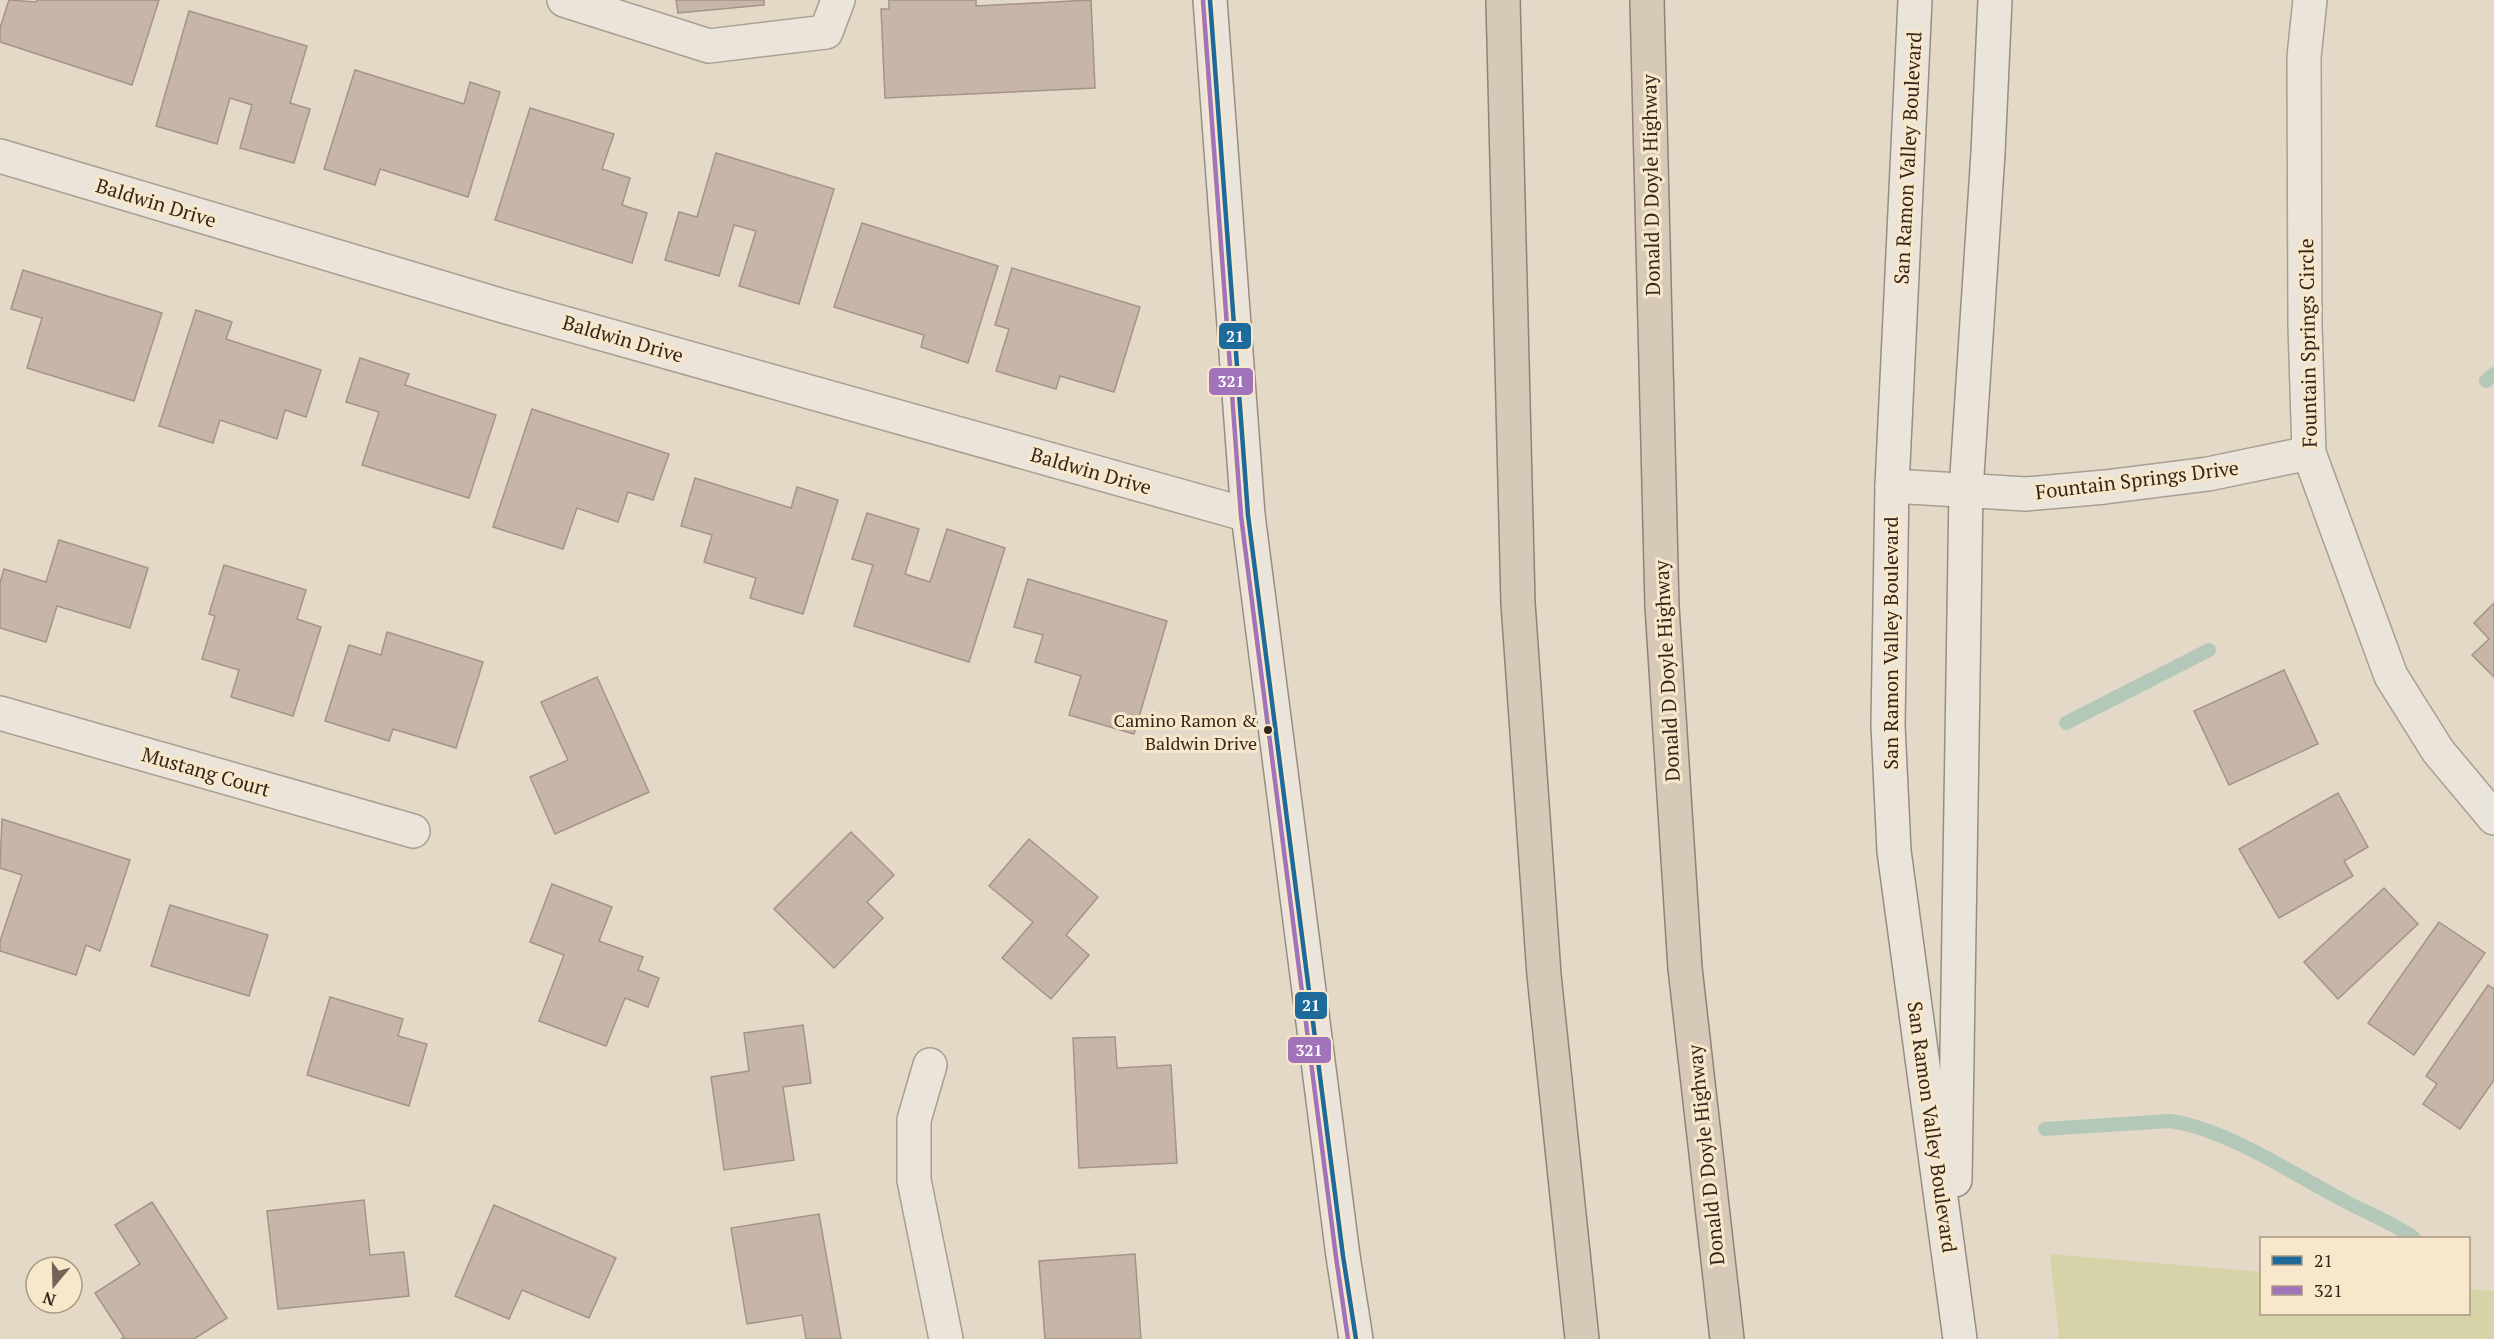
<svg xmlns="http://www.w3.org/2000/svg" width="2494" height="1339" viewBox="0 0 2494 1339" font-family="'PT Serif',serif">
<rect width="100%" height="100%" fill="#e4d9c7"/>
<path fill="#d6d3a8" d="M2050 1254 2261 1272 2262 1314H2468L2469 1289 2494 1291V1339H2059Z"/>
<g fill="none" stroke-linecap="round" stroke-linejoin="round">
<g stroke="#b4c8ba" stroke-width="14">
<path d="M2486 381 2494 374"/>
<path d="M2066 723 2209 650"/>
<path d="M2045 1129 2170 1121C2226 1129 2290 1172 2341 1199 2364 1212 2392 1222 2414 1238"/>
</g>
</g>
<g fill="#c7b6a8" stroke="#a39487" stroke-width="1.5">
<path d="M9 0 36 2 37 0H159L132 85 0 42V28Z"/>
<path d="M676 0H764V5L678 13Z"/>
<path d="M889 0H976V6L1091 0 1095 88 885 98 881 9H889Z"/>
<path d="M189 11 307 46 290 103 310 109 294 163 240 148 252 105 230 98 217 144 156 126Z"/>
<path d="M355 70 464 104 470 82 500 92 468 197 380 169 375 185 324 169Z"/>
<path d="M530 108 614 134 602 169 630 178 622 205 647 213 632 263 495 220Z"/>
<path d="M716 153 834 189 799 304 739 286 756 231 734 225 719 276 665 260 679 212 697 217Z"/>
<path d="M862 223 998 266 968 363 921 347 924 335 834 307Z"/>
<path d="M1012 268 1140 307 1114 392 1060 376 1056 389 996 371 1009 329 995 325Z"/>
<path d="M23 270 162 313 134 401 27 368 42 318 11 309Z"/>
<path d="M196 310 232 322 226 339 321 370 306 417 285 410 277 439 220 420 213 443 159 426Z"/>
<path d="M360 358 409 374 405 385 496 415 469 498 362 465 379 412 346 402Z"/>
<path d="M532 409 669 454 653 500 628 492 618 522 577 508 563 549 493 527Z"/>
<path d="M695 478 791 508 797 487 838 500 803 614 750 598 756 578 704 562 712 535 681 526Z"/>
<path d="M867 513 919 529 905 574 930 582 947 529 1005 548 969 662 854 626 873 565 852 559Z"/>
<path d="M59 540 148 568 130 628 57 606 46 642 0 628V583L4 569 46 582Z"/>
<path d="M224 565 306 590 297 619 321 627 293 716 231 697 239 670 202 659 215 616 209 614Z"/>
<path d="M1028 579 1167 621 1134 734 1069 715 1081 676 1035 662 1043 635 1014 627Z"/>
<path d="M2494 603V677L2472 655 2489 639 2474 623Z"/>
<path d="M387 632 483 662 456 748 393 729 389 741 325 721 349 645 381 655Z"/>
<path d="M2284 670 2318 744 2229 785 2194 711Z"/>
<path d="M597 677 649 792 555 834 530 777 568 760 541 702Z"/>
<path d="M2338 793 2368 847 2344 861 2353 876 2279 918 2239 849Z"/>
<path d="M2 819 130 860 100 951 86 945 76 975 0 951V941L22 875 0 868Z"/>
<path d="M851 832 894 875 867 902 883 918 834 968 774 909Z"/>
<path d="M1029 839 1098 897 1066 935 1089 955 1051 999 1002 958 1033 922 989 886Z"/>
<path d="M552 884 612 907 599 941 643 957 638 970 659 978 648 1007 625 998 606 1046 539 1021 564 955 530 942Z"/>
<path d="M2384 888 2418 924 2338 999 2304 962Z"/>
<path d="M170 905 268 935 249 996 151 966Z"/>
<path d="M2439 922 2485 953 2414 1055 2368 1023Z"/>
<path d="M2488 985 2494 989V1080L2460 1129 2423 1104 2437 1084 2426 1076Z"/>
<path d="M330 997 403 1019 398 1036 427 1044 409 1106 307 1075Z"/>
<path d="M803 1025 811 1083 783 1087 794 1160 724 1170 711 1077 749 1071 744 1033Z"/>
<path d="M1115 1037 1117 1068 1171 1065 1177 1163 1079 1168 1073 1038Z"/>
<path d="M364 1200 370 1255 404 1252 409 1296 278 1309 267 1211Z"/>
<path d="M152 1202 227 1318 194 1339H121L124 1337 95 1293 140 1264 115 1225Z"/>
<path d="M494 1205 616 1258 589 1318 522 1290 509 1319 455 1296Z"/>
<path d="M819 1214 841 1339H806L802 1315 747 1324 731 1228Z"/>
<path d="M1135 1254 1141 1339H1045L1039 1261Z"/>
</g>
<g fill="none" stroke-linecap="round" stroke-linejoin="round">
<defs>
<g id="street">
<path d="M564 0 709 46 826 32 838 0"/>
<path d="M2310 0 2304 57 2305 325 2309 453 2391 676 2438 751 2494 818"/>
<path d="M0 156 503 306 1248 515"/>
<path d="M1892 486 2026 494 2105 487 2208 474 2309 453"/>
<path d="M0 713 413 831"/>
<path d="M930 1065 914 1120V1180L946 1339"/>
</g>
<g id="secondary">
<path d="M1210 0 1248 515 1343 1256 1356 1339"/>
<path d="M1915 0 1892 486 1888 725 1894 851 1960 1339"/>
<path d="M1955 1180 1966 490 1988 153 1995 0"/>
</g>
<g id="highway">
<path d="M1503 0 1518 603 1544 975 1582 1339"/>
<path d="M1647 0 1662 606 1685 968 1727 1339"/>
</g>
</defs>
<use href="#street" stroke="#a89e91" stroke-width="36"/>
<use href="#secondary" stroke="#988d81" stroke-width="36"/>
<use href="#highway" stroke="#8d8378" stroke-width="36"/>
<use href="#street" stroke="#ebe4da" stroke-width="33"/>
<use href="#secondary" stroke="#ebe4da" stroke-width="33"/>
<use href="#highway" stroke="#d7c9b8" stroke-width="33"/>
<defs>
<path id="bus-1" d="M1210 0 1248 515 1343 1256 1356 1339"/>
<path id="bus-2" d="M1203 1 1241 516 1336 1257 1348 1339"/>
</defs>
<use href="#bus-1" stroke="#f7e7cb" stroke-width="9"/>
<use href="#bus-2" stroke="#f7e7cb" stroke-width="9"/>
<use href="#bus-1" stroke="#1e6b9b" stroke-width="4.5"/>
<use href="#bus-2" stroke="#a173ba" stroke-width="4.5"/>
</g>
<circle fill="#36251a" stroke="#f7e7cb" stroke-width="2" cx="1268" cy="730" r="5"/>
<g text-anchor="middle" stroke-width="6" stroke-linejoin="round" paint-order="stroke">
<g font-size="18" fill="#36251a" stroke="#f7e7cb" text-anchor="end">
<text x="1257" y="727">Camino Ramon &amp;<tspan x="1257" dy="23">Baldwin Drive</tspan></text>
</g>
<g font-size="20" fill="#36251a" stroke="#f7e7cb">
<text transform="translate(1908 158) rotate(-87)" y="7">San Ramon Valley Boulevard</text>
<text transform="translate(1651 185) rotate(-91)" y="7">Donald D Doyle Highway</text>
<text transform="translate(156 203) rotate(17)" y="7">Baldwin Drive</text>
<text transform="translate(623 339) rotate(16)" y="7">Baldwin Drive</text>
<text transform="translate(2308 343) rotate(-91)" y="7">Fountain Springs Circle</text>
<text transform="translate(1091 471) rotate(16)" y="7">Baldwin Drive</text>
<text transform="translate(2137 480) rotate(-7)" y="7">Fountain Springs Drive</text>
<text transform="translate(1891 643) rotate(-90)" y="7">San Ramon Valley Boulevard</text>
<text transform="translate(1667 671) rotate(-93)" y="7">Donald D Doyle Highway</text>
<text transform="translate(206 772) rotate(16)" y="7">Mustang Court</text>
<text transform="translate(1932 1127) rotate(82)" y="7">San Ramon Valley Boulevard</text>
<text transform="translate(1706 1155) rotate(-96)" y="7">Donald D Doyle Highway</text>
</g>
</g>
<g stroke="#f7e7cb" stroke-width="2">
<rect x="1218" y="322" width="34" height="28" rx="6" fill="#1e6b9b"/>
<rect x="1208" y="367" width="46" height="29" rx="6" fill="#a173ba"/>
<rect x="1294" y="991" width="34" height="29" rx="6" fill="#1e6b9b"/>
<rect x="1287" y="1036" width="45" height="28" rx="6" fill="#a173ba"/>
</g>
<g font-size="16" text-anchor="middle" font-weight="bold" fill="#fff">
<text x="1235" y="342">21</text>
<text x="1231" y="387">321</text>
<text x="1311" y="1011">21</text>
<text x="1309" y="1056">321</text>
</g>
<rect x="2260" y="1237" width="210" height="78" fill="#f7e7cb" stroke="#aa9984" stroke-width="1.5"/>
<rect x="2272" y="1256" width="30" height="9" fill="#1e6b9b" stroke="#aa9984" stroke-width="1.5"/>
<text x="2314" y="1267" font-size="18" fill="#36251a">21</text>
<rect x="2272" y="1286" width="30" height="9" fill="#a173ba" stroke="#aa9984" stroke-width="1.5"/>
<text x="2314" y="1297" font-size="18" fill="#36251a">321</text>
<g transform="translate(54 1285) rotate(199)"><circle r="28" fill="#f7e7cb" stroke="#aa9984" stroke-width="1.5"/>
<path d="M0-4.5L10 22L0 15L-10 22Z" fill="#736457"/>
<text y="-9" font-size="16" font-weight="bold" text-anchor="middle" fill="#36251a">N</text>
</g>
</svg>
